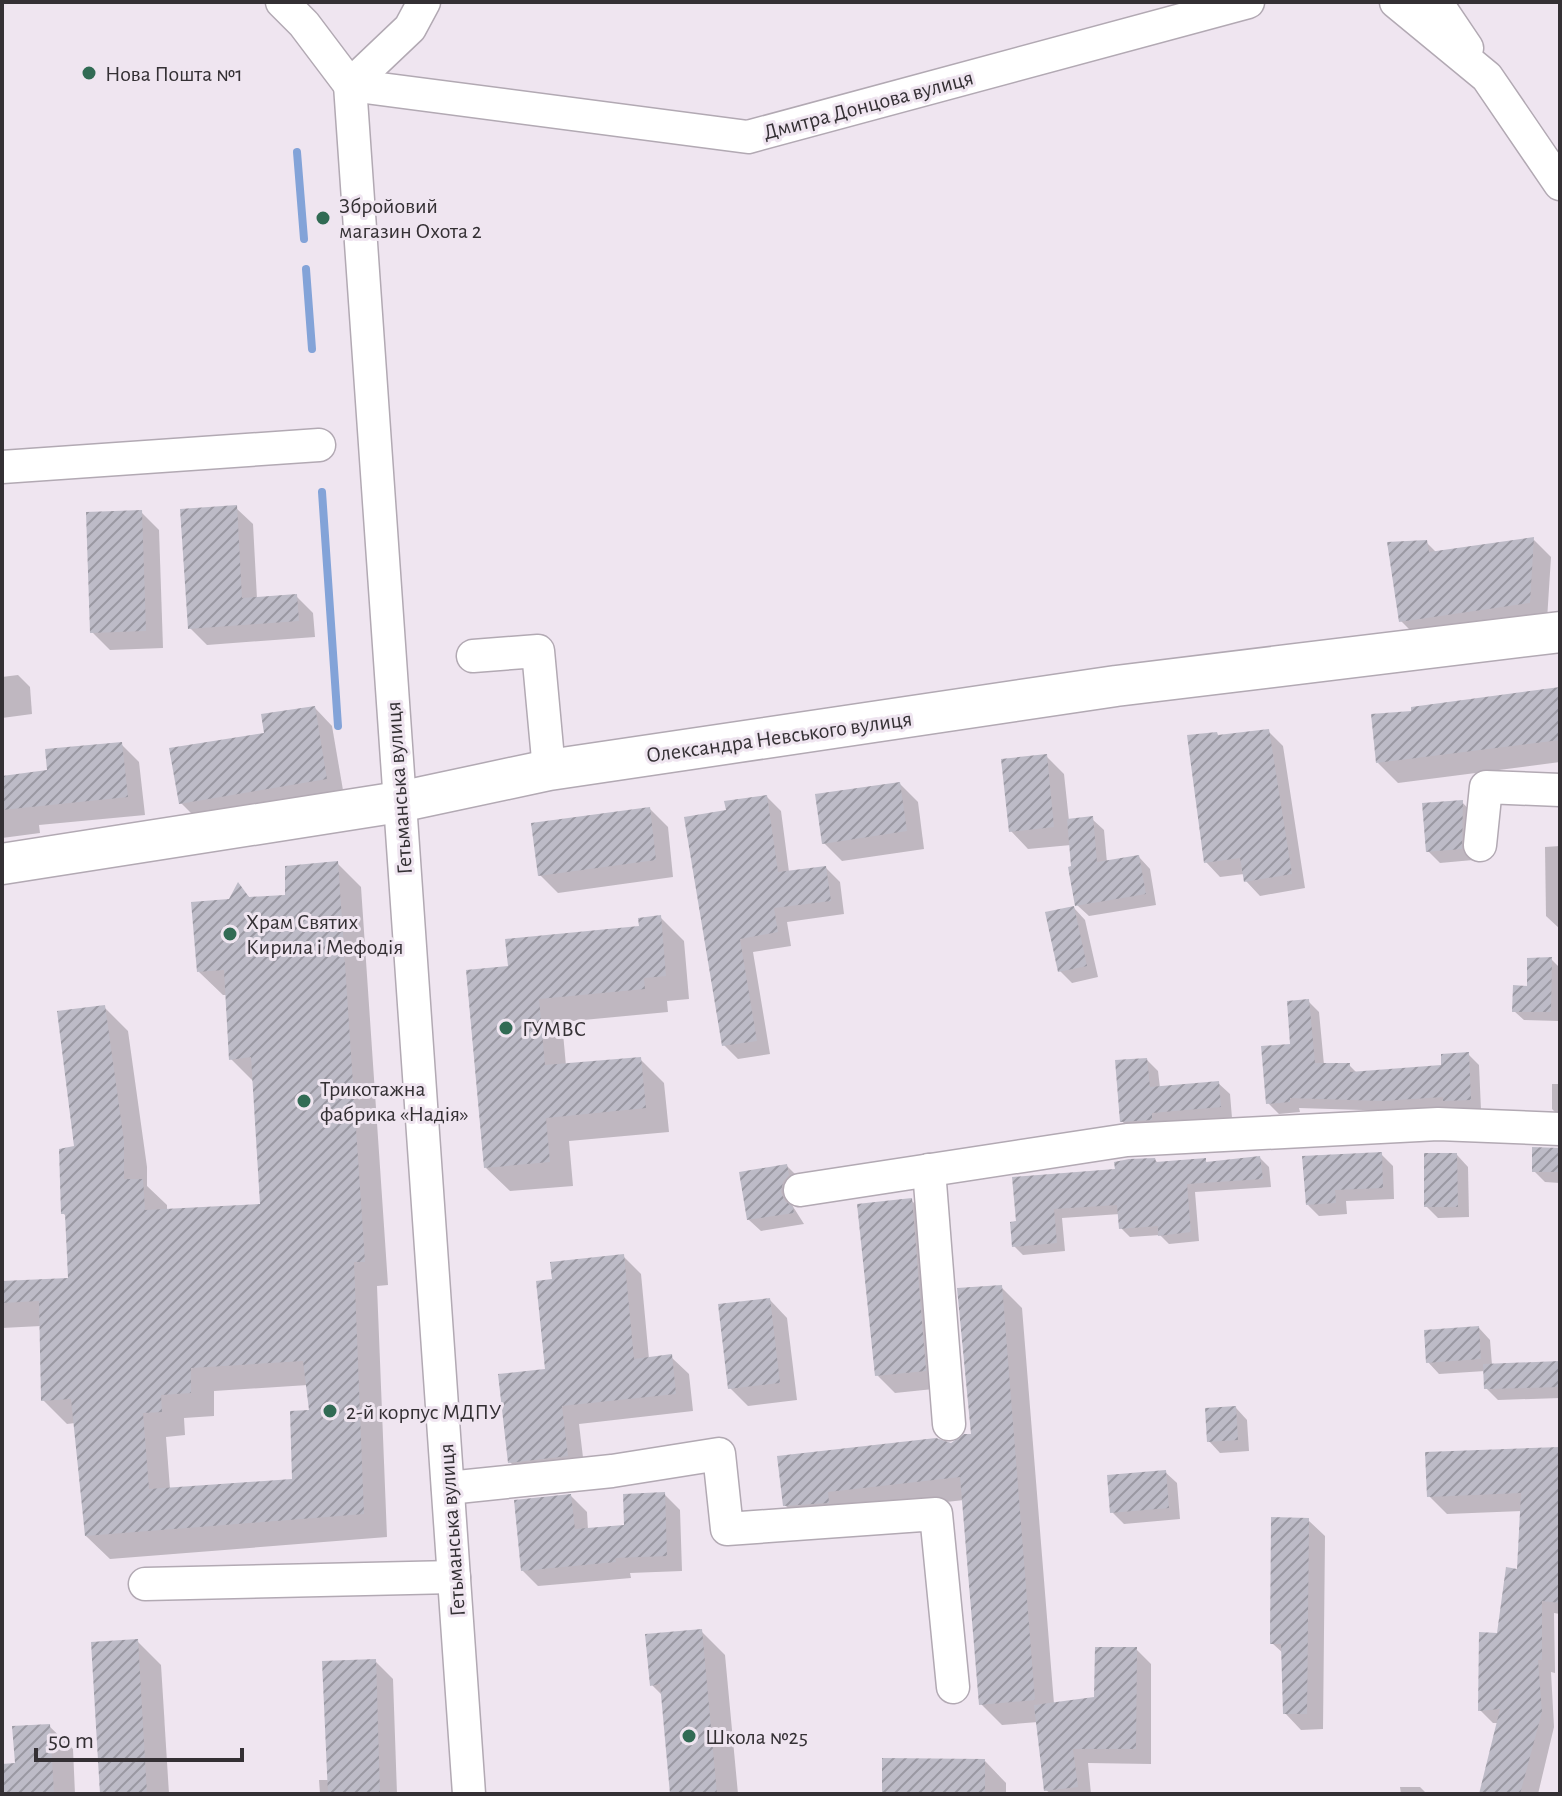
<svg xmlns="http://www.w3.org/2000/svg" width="1562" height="1796" viewBox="0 0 1562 1796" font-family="'Alegreya Sans',sans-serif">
<defs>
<pattern id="building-hatch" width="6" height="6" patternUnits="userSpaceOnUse" patternTransform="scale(2)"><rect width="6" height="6" fill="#bdbbc7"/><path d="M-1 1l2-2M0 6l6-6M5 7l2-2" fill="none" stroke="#9a98a2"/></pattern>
</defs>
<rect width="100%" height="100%" fill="#efe5f0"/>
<g fill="#0003" fill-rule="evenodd">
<path d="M236 508 253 524 257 599 296 596 313 613 315 637 207 645 190 628Z"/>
<path d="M141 512 159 530 163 648 110 650 92 632Z"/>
<path d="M1533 539 1551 557 1547 620 1419 639 1401 621 1426 542 1437 553Z"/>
<path d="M18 675 30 687 32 714 2 718V677Z"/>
<path d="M1560 689V762L1398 783 1378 763 1413 713Z"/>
<path d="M315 708 332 726 344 796 198 820 181 803Z"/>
<path d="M1268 731 1283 746 1305 888 1260 896 1246 881 1244 874 1220 877 1206 862 1220 737Z"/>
<path d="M121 744 139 762 145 815 39 825 40 833 2 838V778L49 772Z"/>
<path d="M1046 756 1064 774 1069 821 1092 819 1104 830 1107 863 1139 857 1150 869 1156 905 1089 916 1077 905 1071 845 1028 849 1011 831Z"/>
<path d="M900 784 918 802 924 849 842 861 824 843Z"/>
<path d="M767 797 781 811 789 872 826 868 840 882 844 914 787 922 791 946 753 952 770 1054 738 1059 724 1045 728 812Z"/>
<path d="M1462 802 1473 814V860L1440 863 1428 851Z"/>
<path d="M650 809 668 827 673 877 558 893 540 875Z"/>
<path d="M1560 846V929L1546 916 1545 847Z"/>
<path d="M337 863 361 887 388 1285 377 1286 387 1537 110 1559 86 1536 75 1423 67 1424 43 1400 41 1326 2 1328V1283L70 1280 67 1217 63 1213 104 1007 128 1031 147 1167V1186L167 1205V1211L262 1206 255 1083 231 1059 227 995H223L199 972 238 886 251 899 287 896ZM308 1385 311 1412 294 1481 170 1489 166 1437 185 1435 184 1418 214 1416V1391Z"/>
<path d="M1074 908 1085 920 1098 977 1072 983 1060 971Z"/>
<path d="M660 917 684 941 689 999 667 1001 668 1012 562 1022 566 1066 640 1059 664 1083 669 1132 569 1141 573 1186 510 1191 486 1168 510 967 642 928Z"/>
<path d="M1551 959 1560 968 1559 1021 1524 1020 1514 1011Z"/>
<path d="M1309 1002 1319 1012 1324 1065H1349L1357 1073 1443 1066 1468 1054 1479 1065 1481 1110 1456 1111 1452 1107 1394 1111 1299 1108 1300 1112 1279 1114 1268 1103Z"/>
<path d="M1147 1060 1158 1071 1160 1088 1218 1083 1230 1094 1232 1118 1163 1124 1134 1133 1122 1121Z"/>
<path d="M1552 1084H1560V1117L1552 1109Z"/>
<path d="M1560 1150V1183L1545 1182 1534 1171Z"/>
<path d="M1381 1154 1393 1166 1394 1199 1346 1201 1347 1214 1319 1216 1308 1205Z"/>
<path d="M1457 1155 1468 1167 1469 1217 1438 1218 1426 1206Z"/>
<path d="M1260 1158 1269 1167 1271 1187 1195 1192 1199 1241 1169 1244 1160 1235 1130 1237 1121 1228 1120 1214 1062 1218 1065 1251 1023 1255 1014 1246 1012 1223 1117 1171 1155 1160 1159 1164 1205 1160 1208 1164Z"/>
<path d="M787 1166 798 1177 792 1205 804 1224 761 1231 749 1220Z"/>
<path d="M911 1200 929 1218 943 1388 895 1393 877 1375Z"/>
<path d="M623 1256 641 1274 649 1359 671 1357 689 1374 693 1411 579 1424 585 1474 528 1480 510 1462 548 1371 554 1281Z"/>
<path d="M1001 1287 1022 1308 1054 1704 1096 1699 1136 1649 1151 1664V1764L1088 1763 1091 1794H1051L1046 1790 1038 1722 1002 1725 981 1704 964 1500 848 1513 806 1526 785 1505 973 1436Z"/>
<path d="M770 1300 787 1318 797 1400 748 1406 730 1388Z"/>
<path d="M1479 1328 1490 1340 1492 1365 1560 1363V1398L1498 1400 1486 1388 1485 1371 1439 1374 1428 1362Z"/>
<path d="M1236 1408 1247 1420 1249 1451 1220 1453 1209 1441Z"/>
<path d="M1533 1450 1560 1512V1614L1554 1613 1555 1673 1551 1672 1554 1727 1538 1794H1481L1499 1723H1493L1480 1710 1498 1635 1519 1571 1522 1511 1447 1514 1429 1496Z"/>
<path d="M1165 1472 1177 1483 1180 1519 1124 1524 1112 1512Z"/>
<path d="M664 1494 680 1510 682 1571 630 1573 631 1578 538 1586 522 1570 571 1496 587 1512 588 1530 626 1527Z"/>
<path d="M1308 1520 1325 1536 1323 1729 1301 1730 1285 1713 1284 1654 1272 1643Z"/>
<path d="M701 1631 725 1655 738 1794H672L663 1696 652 1685Z"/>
<path d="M137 1641 161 1665 169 1794H102Z"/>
<path d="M375 1661 393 1679 397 1794H320L319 1780H330Z"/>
<path d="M49 1726 73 1749 75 1794H2V1766L17 1765Z"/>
<path d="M985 1761 1006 1783V1794H884Z"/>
<path d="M1400 1787H1420L1427 1794H1401Z"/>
</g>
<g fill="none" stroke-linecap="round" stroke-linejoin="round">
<g stroke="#83a3d8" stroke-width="8">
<path d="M297 152 304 239"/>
<path d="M306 269 312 349"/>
<path d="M322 492 338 726"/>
</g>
</g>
<g fill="url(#building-hatch)" fill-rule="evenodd">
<path d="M237 505 242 598 297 594 299 621 188 629 180 509Z"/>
<path d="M142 510 146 631 90 633 86 512Z"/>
<path d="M1534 537 1530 603 1399 622 1387 542 1427 540 1429 552Z"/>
<path d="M1560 687V740L1376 763 1371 714 1411 711V707Z"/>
<path d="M315 706 327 779 179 804 169 748 264 733 261 714Z"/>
<path d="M1269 729 1292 874 1244 882 1240 858 1204 863 1187 735 1217 732 1218 735Z"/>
<path d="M122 742 128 797 2 810V776L47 770 45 749Z"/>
<path d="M1047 754 1054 827 1009 832 1001 759Z"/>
<path d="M900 782 907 831 822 844 815 794Z"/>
<path d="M767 795 778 872 826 866 831 901 774 908 778 932 740 939 757 1041 722 1046 684 817 726 810 724 801Z"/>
<path d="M1463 800 1462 849 1426 852 1422 803Z"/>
<path d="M650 807 656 860 538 876 531 823Z"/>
<path d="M1093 816 1097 862 1139 855 1146 894 1075 906 1068 867 1071 866 1067 819Z"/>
<path d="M338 861 365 1262H354L364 1514 85 1536 71 1399 41 1401 39 1301 2 1303V1281L68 1278 65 1214H61L59 1149 74 1146 57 1011 105 1005 124 1141V1179H143L145 1210 260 1204 251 1057 229 1060 224 970 197 972 191 902 229 899 238 882 249 897 285 895V866ZM303 1361 309 1410 290 1411 292 1479 149 1489 143 1413 162 1412 161 1395 191 1393V1368Z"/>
<path d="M1074 906 1087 966 1058 972 1045 912Z"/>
<path d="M661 915 666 976 644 978 645 989 539 999 545 1065 641 1057 646 1108 546 1118 550 1162 484 1168 466 970 508 966 505 939 639 926 638 918Z"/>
<path d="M1552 957 1551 1012H1512L1513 985 1527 986V958Z"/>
<path d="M1309 999 1315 1063H1350V1072L1441 1065V1054L1469 1052 1471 1100 1443 1101V1097L1382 1101 1290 1098V1102L1266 1104 1261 1046 1290 1044 1287 1001Z"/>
<path d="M1147 1058 1150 1087 1219 1081 1221 1107 1152 1113V1120L1120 1122 1115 1060Z"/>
<path d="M1532 1147 1560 1148V1172H1532Z"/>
<path d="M1382 1152 1383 1188 1335 1190 1336 1203 1306 1205 1302 1156Z"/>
<path d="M1424 1153H1457L1458 1207H1424Z"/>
<path d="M1260 1156 1263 1179 1187 1184 1191 1232 1158 1236V1226L1119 1229 1117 1205 1054 1209 1057 1243 1012 1247 1010 1222 1016 1221 1012 1177 1115 1169 1114 1162 1129 1159 1155 1158 1156 1162 1206 1158V1162Z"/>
<path d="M787 1164 789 1175 783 1182 781 1192 785 1201 793 1207 794 1213 747 1220 739 1172Z"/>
<path d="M912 1198 926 1371 875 1376 857 1204Z"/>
<path d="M624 1254 634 1359 672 1354 676 1394 562 1406 568 1456 508 1463 498 1374 545 1369 536 1281 552 1279 550 1262Z"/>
<path d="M1002 1285 1035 1700 979 1705 960 1477 828 1492 829 1503 783 1506 777 1456 936 1438 951 1443 964 1434H971L957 1288Z"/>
<path d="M770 1298 780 1383 728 1389 718 1304Z"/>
<path d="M1479 1326 1481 1359 1426 1363 1424 1330Z"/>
<path d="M1560 1361V1387L1484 1389 1483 1364Z"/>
<path d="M1236 1406 1238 1440 1207 1442 1205 1408Z"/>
<path d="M1560 1447V1603L1542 1601V1660H1538L1542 1712 1520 1794H1479L1500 1709 1478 1711 1479 1632 1497 1633 1506 1567 1517 1569 1521 1493 1427 1497 1425 1452Z"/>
<path d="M1166 1470 1169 1508 1110 1513 1107 1475Z"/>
<path d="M665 1492 667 1556 615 1558 616 1562 521 1571 514 1500 571 1494 575 1529 624 1525 623 1494Z"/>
<path d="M1271 1517 1309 1518 1307 1714H1283L1281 1644H1270Z"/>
<path d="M702 1629 717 1794H670L660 1684 650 1686 645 1634Z"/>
<path d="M138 1639 147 1794H100L91 1642Z"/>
<path d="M1095 1647H1137L1136 1749H1073L1078 1787 1044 1791 1034 1705 1094 1697Z"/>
<path d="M376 1659 380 1794H328L322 1661Z"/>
<path d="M50 1724 54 1794H2V1764L15 1763 12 1726Z"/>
<path d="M882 1758 985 1759V1794H882Z"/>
</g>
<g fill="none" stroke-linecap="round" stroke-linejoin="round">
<defs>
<g id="minor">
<path d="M282 2 304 24 350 85 748 137 1248 2"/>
<path d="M424 2 410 28 350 85 469 1794"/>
<path d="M1396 2 1487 77 1560 184"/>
<path d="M1436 2 1467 48"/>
<path d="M2 467 319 445"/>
<path d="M473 656 538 651 549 770"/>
<path d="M1480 845 1486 787 1560 790"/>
<path d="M929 1170 949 1424"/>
<path d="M800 1190 1127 1140 1438 1124 1560 1129"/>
<path d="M448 1488 612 1471 719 1454 727 1529 936 1514 953 1687"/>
<path d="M145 1584 454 1577"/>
</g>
<path id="major" d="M2 864 399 802 549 770 1116 686 1560 632"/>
</defs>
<use href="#minor" stroke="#b2a9b3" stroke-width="35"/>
<use href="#major" stroke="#b2a9b3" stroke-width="43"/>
<use href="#minor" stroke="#fff" stroke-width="32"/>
<use href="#major" stroke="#fff" stroke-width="40"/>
</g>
<g fill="#316b54" stroke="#efe5f0" stroke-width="3">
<circle cx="89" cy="73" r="8"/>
<circle cx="323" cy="218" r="8"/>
<circle cx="230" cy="934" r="8"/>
<circle cx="506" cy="1028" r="8"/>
<circle cx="304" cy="1101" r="8"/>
<circle cx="330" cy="1411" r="8"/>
<circle cx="689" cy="1736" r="8"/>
</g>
<g text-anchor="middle" stroke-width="6" stroke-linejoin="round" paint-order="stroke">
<g font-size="22" fill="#343034" stroke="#efe5f0" text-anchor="start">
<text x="105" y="81">Нова Пошта №1</text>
<text x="339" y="213">Збройовий<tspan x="339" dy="25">магазин Охота 2</tspan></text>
<text x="246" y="929">Храм Святих<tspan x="246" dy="25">Кирила і Мефодія</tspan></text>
<text x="522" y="1036">ГУМВС</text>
<text x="320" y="1096">Трикотажна<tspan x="320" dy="25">фабрика «Надія»</tspan></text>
<text x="346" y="1419">2-й корпус МДПУ</text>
<text x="705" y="1744">Школа №25</text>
</g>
<g font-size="22" fill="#343034" stroke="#efe5f0">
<text transform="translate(868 104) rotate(-15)" y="8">Дмитра Донцова вулиця</text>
<text transform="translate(779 736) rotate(-8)" y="8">Олександра Невського вулиця</text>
<text transform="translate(398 788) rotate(-94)" y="8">Гетьманська вулиця</text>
<text transform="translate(451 1530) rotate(-94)" y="8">Гетьманська вулиця</text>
</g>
</g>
<rect width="1562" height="1796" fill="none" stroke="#343034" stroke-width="8"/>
<path d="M36 1748v12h206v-12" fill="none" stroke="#343034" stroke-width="4"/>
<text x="48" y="1748" font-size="24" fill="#343034" stroke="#efe5f0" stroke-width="6" paint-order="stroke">50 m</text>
</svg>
